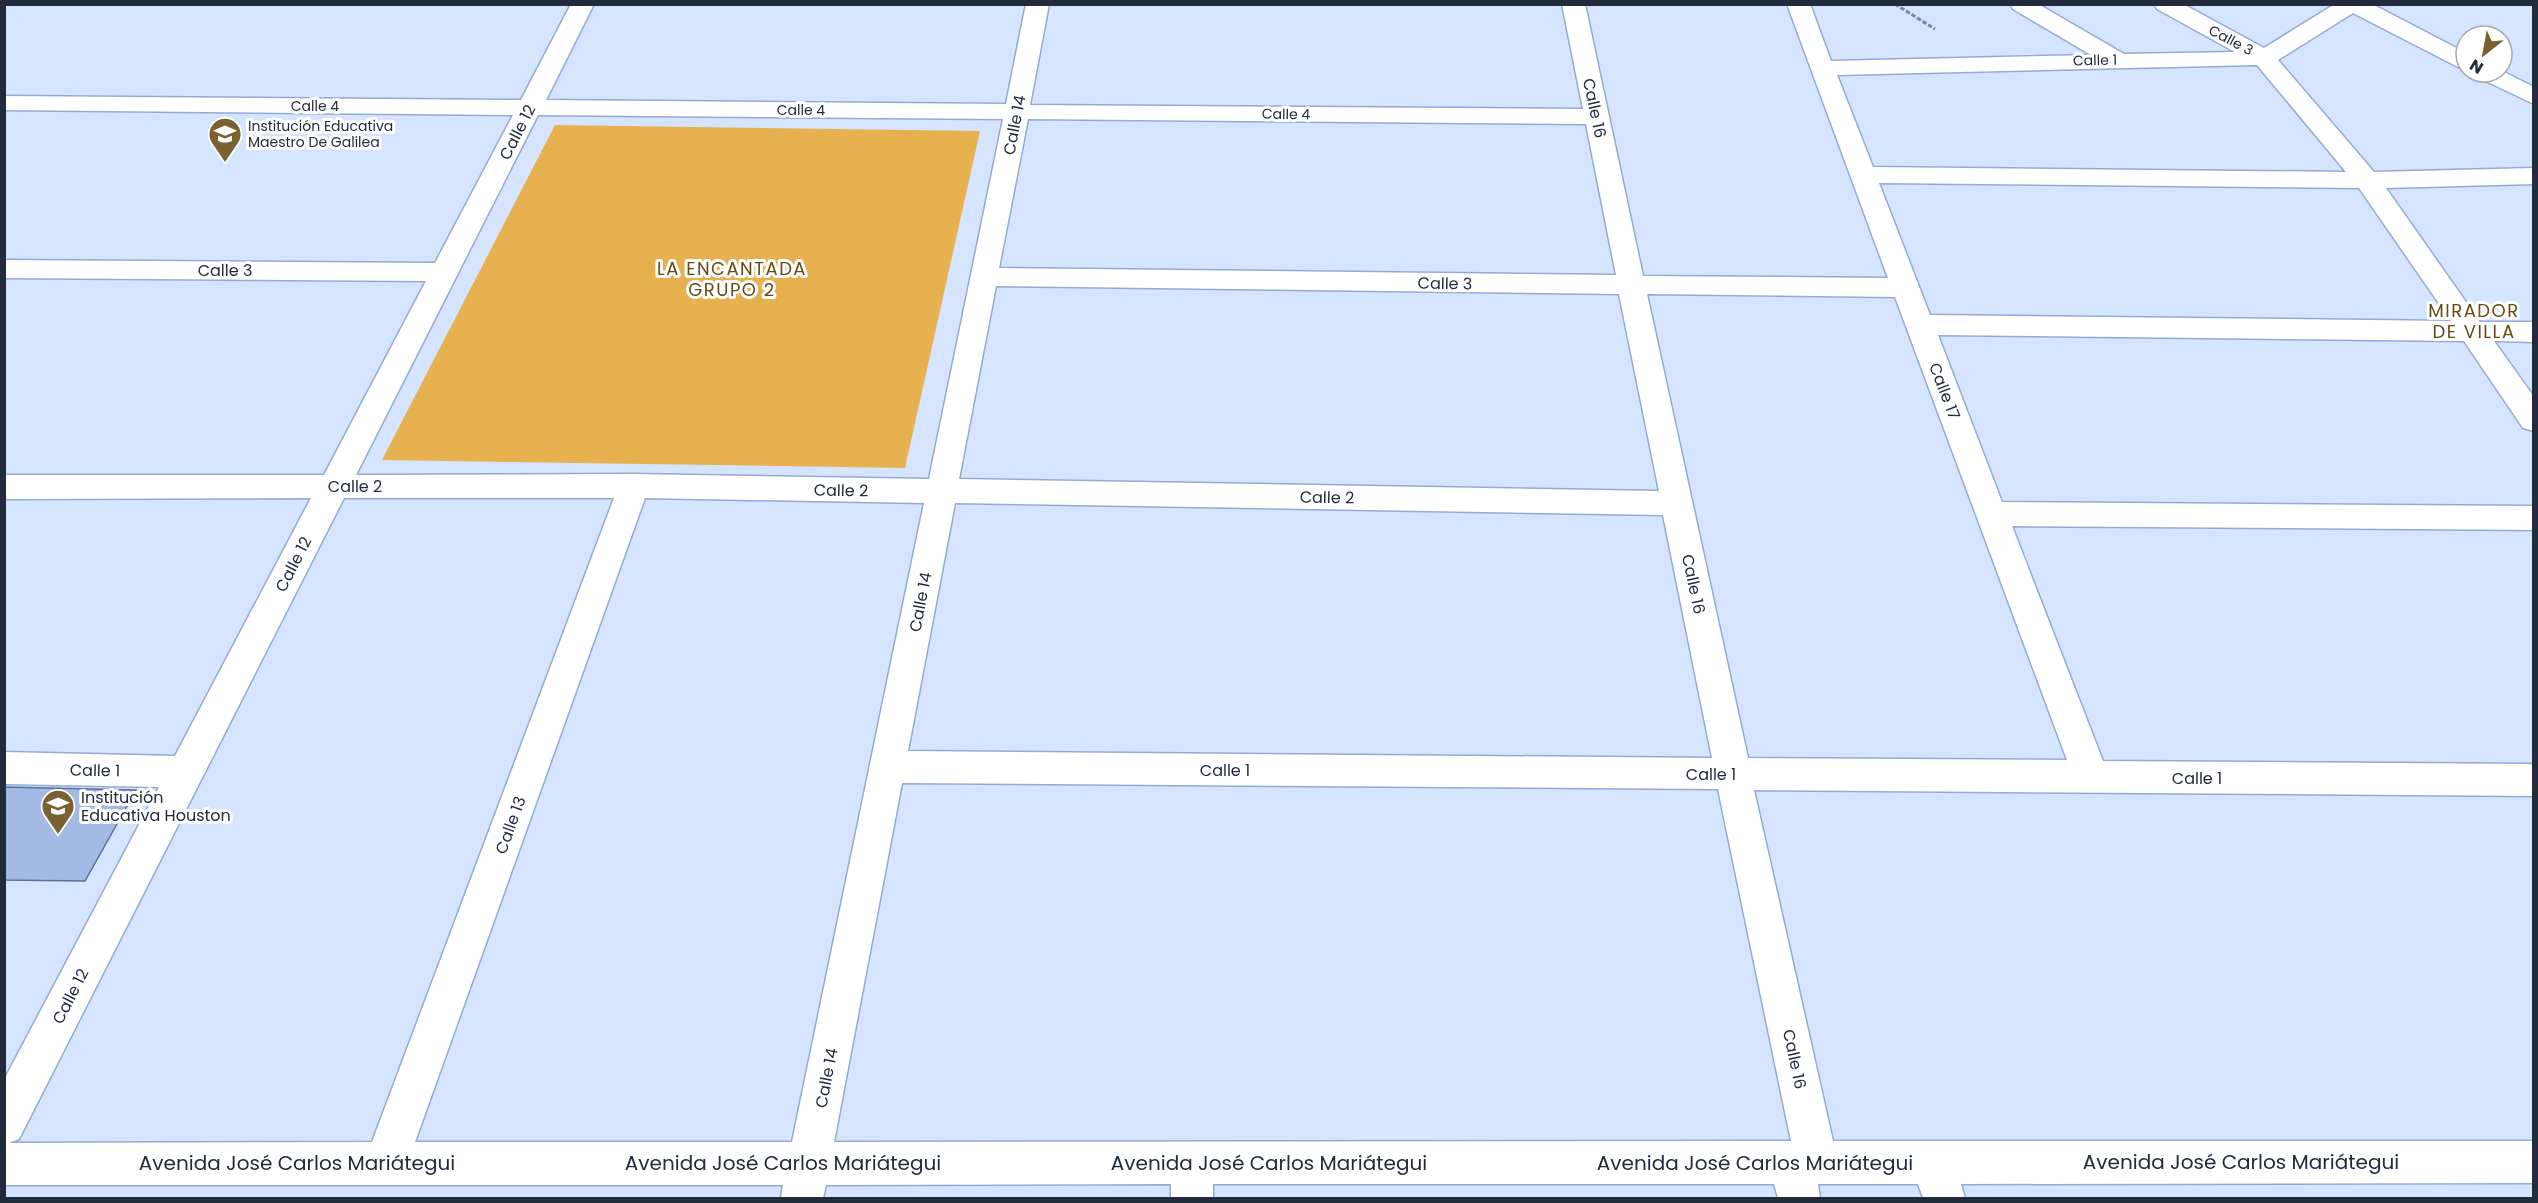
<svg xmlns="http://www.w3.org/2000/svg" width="2538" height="1203" viewBox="0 0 2538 1203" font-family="Poppins,sans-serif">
<rect width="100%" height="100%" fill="#d6e5ff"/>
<path fill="#e6b14e" d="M555 125 980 131 905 468 382 460Z"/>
<path fill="#a3bbe4" stroke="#5a7095" stroke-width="1.5" d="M4 787 136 790 85 881 4 880Z"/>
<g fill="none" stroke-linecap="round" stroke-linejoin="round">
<defs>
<g id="minor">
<path d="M571 4H594L546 100 1006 104 1026 4H1049L1030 105 1583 109 1562 4H1585L1643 276 1888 278 1787 4H1810L1831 61 2091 55 2013 9 2010 4H2038L2124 54 2235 52 2157 9 2154 4H2183L2264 48 2335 4H2372L2466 53V69L2458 67 2353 13 2278 60 2374 172 2534 168V184L2386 188 2480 322H2534V342L2494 341 2534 397V431L2523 428 2464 341 1938 335 2002 502 2534 506V530L2012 526 2103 761 2534 764V796L1754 790 1833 1141H2534V1183L1961 1184 1965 1198H1923L1918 1184H1818L1820 1198H1778L1774 1184H1213V1198H1171V1184L826 1185 823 1198H781L783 1185H4V1080L159 787 4 784V752L175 756 311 498 4 499V475H324L426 281 4 278V260L435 263 513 115 4 110V96L521 100ZM2257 65 2346 172 1873 167 1837 75ZM538 115 1003 119 929 479 634 474 356 475ZM1028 119 1586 124 1616 275 999 268ZM1879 183 2359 188 2451 321 1930 315ZM996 286 1619 294 1659 491 959 479ZM1647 294 1895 297 2067 760 1748 758ZM344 498H614L372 1142 9 1143 19 1139ZM645 498 924 503 792 1142H415ZM955 503 1663 515 1712 758 908 751ZM902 783 1718 789 1791 1141 834 1142Z"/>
<path d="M2502 71 2534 87V104L2477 77 2473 72Z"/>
</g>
</defs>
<use href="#minor" stroke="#93abd3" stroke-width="3"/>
<path stroke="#7a869b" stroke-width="3" stroke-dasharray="4.5 2" stroke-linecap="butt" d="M1895 4 1935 29"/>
<use href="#minor" fill="#fff" fill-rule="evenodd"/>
</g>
<defs>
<symbol id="school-pin" viewBox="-11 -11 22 30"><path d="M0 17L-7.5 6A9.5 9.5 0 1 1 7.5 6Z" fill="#7a6132" stroke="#fff"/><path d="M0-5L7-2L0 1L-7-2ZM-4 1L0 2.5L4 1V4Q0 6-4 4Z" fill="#fff"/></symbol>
</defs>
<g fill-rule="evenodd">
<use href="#school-pin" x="206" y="115" width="38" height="52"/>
<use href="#school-pin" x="39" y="787" width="38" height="52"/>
</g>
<g text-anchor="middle" stroke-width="6" stroke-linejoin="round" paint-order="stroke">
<g font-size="14" fill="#222b3b" stroke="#fff">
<text transform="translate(2231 40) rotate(28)" y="5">Calle 3</text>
<text transform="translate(2095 60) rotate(-1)" y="5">Calle 1</text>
<text x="315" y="111">Calle 4</text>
<text x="801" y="115">Calle 4</text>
<text transform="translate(1286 114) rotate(1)" y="5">Calle 4</text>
</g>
<g font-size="14" fill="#222b3b" stroke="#fff" text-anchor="start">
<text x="248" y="131">Institución Educativa<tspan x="248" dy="16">Maestro De Galilea</tspan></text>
</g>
<g font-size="16" fill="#222b3b" stroke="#fff">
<text transform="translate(1595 108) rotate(78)" y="6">Calle 16</text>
<text transform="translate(1014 125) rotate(-79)" y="6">Calle 14</text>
<text transform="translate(517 132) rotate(-63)" y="6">Calle 12</text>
<text x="225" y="276">Calle 3</text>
<text transform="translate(1445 283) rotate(1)" y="6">Calle 3</text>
<text transform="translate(1945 391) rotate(69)" y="6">Calle 17</text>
<text x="355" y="492">Calle 2</text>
<text transform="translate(841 490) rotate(1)" y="6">Calle 2</text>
<text transform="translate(1327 497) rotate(1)" y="6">Calle 2</text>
<text transform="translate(293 564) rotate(-63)" y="6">Calle 12</text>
<text transform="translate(1694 584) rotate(78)" y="6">Calle 16</text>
<text transform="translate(920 602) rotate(-79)" y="6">Calle 14</text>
<text transform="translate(95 770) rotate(1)" y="6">Calle 1</text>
<text x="1225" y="776">Calle 1</text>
<text x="1711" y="780">Calle 1</text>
<text x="2197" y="784">Calle 1</text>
<text transform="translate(510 825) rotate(-70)" y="6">Calle 13</text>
<text transform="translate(70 996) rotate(-63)" y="6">Calle 12</text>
<text transform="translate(1795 1059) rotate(78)" y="6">Calle 16</text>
<text transform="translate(826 1078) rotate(-79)" y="6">Calle 14</text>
</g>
<g font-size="16" fill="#222b3b" stroke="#fff" text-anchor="start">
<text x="81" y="803">Institución<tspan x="81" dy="18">Educativa Houston</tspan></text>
</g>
<g font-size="18" letter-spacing="1.5" fill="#664a11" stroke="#fff">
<text x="732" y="275">LA ENCANTADA<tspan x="732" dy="21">GRUPO 2</tspan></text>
<text x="2474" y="317">MIRADOR<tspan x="2474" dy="21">DE VILLA</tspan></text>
</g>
<g font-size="20" fill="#222b3b" stroke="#fff">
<text x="2241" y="1169">Avenida José Carlos Mariátegui</text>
<text x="297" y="1170">Avenida José Carlos Mariátegui</text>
<text x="783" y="1170">Avenida José Carlos Mariátegui</text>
<text x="1269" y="1170">Avenida José Carlos Mariátegui</text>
<text x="1755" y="1170">Avenida José Carlos Mariátegui</text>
</g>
</g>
<rect width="2538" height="1203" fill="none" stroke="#222b3b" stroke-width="12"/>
<g transform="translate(2484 54) rotate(211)"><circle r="28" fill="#ffffff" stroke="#a7aab1" stroke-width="1.5"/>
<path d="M0-4.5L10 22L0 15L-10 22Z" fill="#7a6132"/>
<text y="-9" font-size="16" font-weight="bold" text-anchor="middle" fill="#222b3b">N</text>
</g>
</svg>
